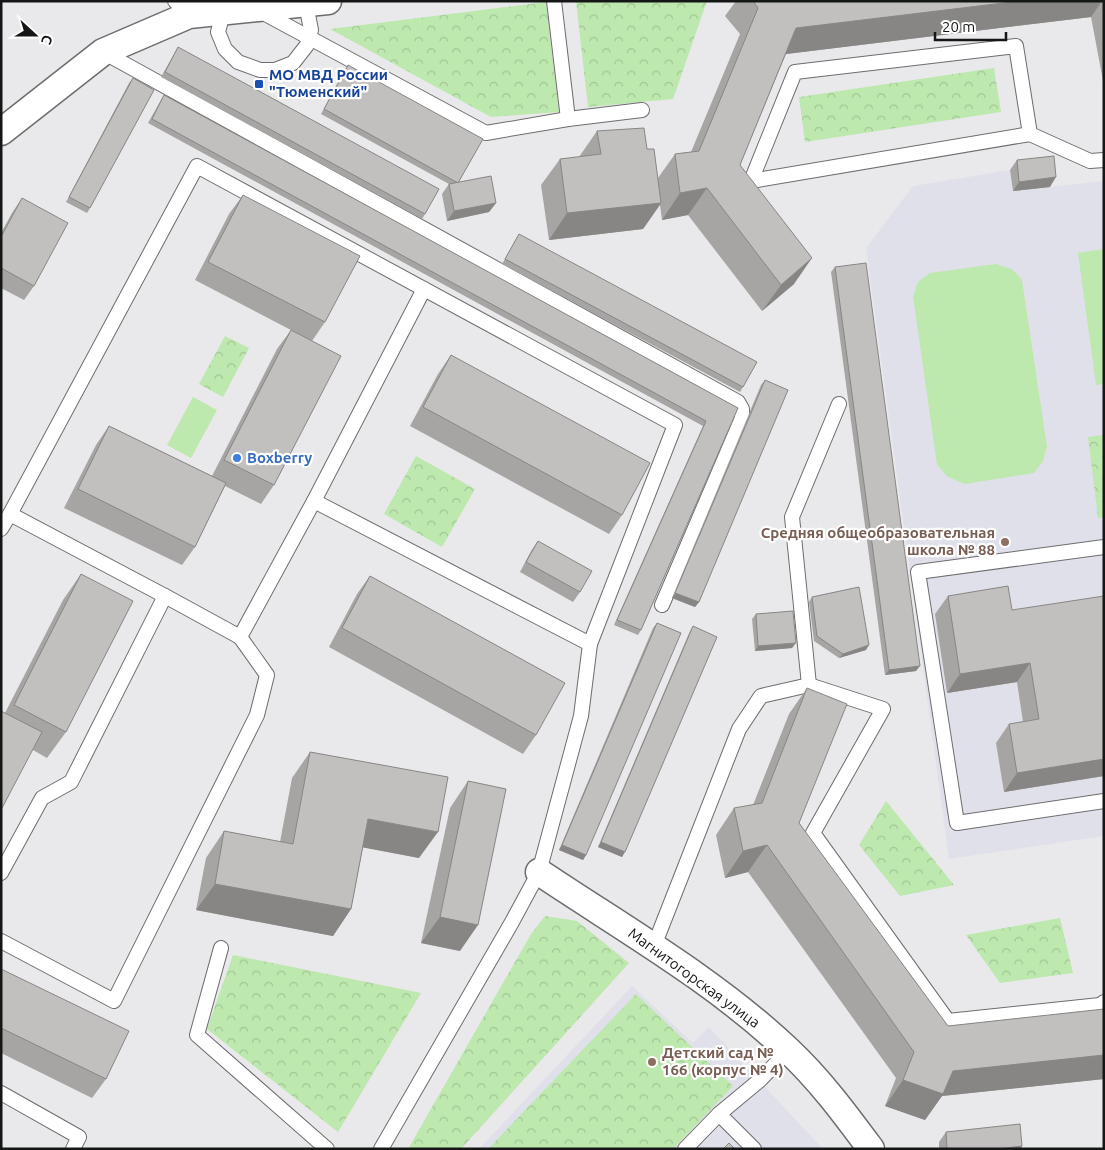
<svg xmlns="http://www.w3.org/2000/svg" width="1105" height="1150" viewBox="0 0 1105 1150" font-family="Ubuntu,sans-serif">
<defs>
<pattern id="park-crowns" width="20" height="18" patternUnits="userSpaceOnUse" patternTransform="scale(1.25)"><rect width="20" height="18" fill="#bde8ae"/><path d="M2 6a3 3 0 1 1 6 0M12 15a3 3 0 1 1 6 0" fill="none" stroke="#a2c695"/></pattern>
</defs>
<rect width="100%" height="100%" fill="#e9e9eb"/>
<g fill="#e0e0ea">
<path d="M1010 170 1013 191 1104 181V836L949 859 866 248 913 186Z"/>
<path d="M632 986 693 1043 709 1027 823 1149H479Z"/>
</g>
<g fill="url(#park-crowns)">
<path d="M576 1H707L673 99 588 107Z"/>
<path d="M546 2 559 112 491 117 330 29Z"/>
<path d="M994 68 1001 112 805 142 799 97Z"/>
<path d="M225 336 249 348 223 397 199 384Z"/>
<path d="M1104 435V517L1098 518 1088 437Z"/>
<path d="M416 456 475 489 442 547 384 514Z"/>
<path d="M886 801 954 885 900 896 859 845Z"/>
<path d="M545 916 577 921 629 963 461 1149H408L531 934Z"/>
<path d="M1060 918 1073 973 1000 983 966 935Z"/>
<path d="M233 955 421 993 338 1132 207 1029Z"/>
<path d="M636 994 733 1086 673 1149H488Z"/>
</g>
<g fill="#bde8ae">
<path d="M1104 249V384L1096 385 1078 253Z"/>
<path d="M996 264 1012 269 1022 280 1047 447 1043 461 1034 473 965 484 948 477 937 465 913 296 918 282 930 273Z"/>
<path d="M193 397 217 410 191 458 167 445Z"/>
</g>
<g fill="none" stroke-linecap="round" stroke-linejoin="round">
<defs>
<g id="lane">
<path d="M175 1 189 15"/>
<path d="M554 1 568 119 642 110"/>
<path d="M258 10 486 133 568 119"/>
<path d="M223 13 218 32 225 49 238 62 260 70H275L293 63 307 45 311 30 306 4"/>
<path d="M103 52 738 402 742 409V418L662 605"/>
<path d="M1030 134 1016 46 795 72 751 181 1030 134 1090 161 1104 160"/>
<path d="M314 501 590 644"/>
<path d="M10 514 197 166 675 425 590 644 581 716 539 872 512 922 381 1149"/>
<path d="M1 529 10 514 165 596"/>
<path d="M1104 547 918 572 957 823 1104 801"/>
<path d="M809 685 792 517 839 404"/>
<path d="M1 873 42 798 71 782 165 596 240 637 314 501 424 289"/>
<path d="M1 941 114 1001 257 715 267 675 240 637"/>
<path d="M654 946 739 729 761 696 809 685 883 709 813 833 948 1021 1100 1005 1104 1002"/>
<path d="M221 948 197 1035 327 1149"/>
<path d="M1 1093 79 1137 73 1149"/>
<path d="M719 1114 760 1080 789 1050"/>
<path d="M685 1149 719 1114 754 1149"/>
</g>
<g id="street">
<path d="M1 132 103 52 189 15 328 1"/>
<path d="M539 872C624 929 714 980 788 1050 820 1080 845 1114 871 1149"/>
</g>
</defs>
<use href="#lane" stroke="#6d6d6f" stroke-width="16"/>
<use href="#street" stroke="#6d6d6f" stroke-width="29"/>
<use href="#lane" stroke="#fff" stroke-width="14"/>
<use href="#street" stroke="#fff" stroke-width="26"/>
</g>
<g fill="#a7a5a3">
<path d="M736 1H1104V86L1091 17 786 54 740 165 794 284 762 311 688 215 662 220 660 205 643 229 549 240 541 185 560 159 579 157 597 131 647 149 658 178 675 154 691 152 740 34 725 16Z"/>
<path d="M178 47 425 214 422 219 161 77Z"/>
<path d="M348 65 459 182 496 203 489 212 447 221 442 194 449 184 321 114Z"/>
<path d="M133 78 90 208 87 213 66 202 129 83Z"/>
<path d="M164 95 738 408 641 630 638 635 614 625 703 426 148 123 161 100Z"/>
<path d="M1017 160 1050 187 1013 191 1010 170Z"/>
<path d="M243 195 325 322 312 341 195 280 229 214Z"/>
<path d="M22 198 34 286 24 300 1 288V233L12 213Z"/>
<path d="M519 234 743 387 740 392 502 264Z"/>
<path d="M835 267 916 671 885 675 831 272Z"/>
<path d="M291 330 274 485 261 504 225 486 195 547 182 565 64 508 96 445 109 426 212 476 277 349Z"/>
<path d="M451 355 622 515 609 534 410 426 438 374Z"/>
<path d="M765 380 699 602 695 607 672 598 761 385Z"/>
<path d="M538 541 580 592 573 602 520 572 531 551Z"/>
<path d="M81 574 66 732 47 758 33 750 5 713 63 600Z"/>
<path d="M370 576 536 735 523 754 329 647 357 594Z"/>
<path d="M948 596 1012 610 1104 776 1004 792 996 743 1009 724 1023 722 1017 682 947 693 935 614Z"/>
<path d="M812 597 866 650 839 658 814 641 809 602Z"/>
<path d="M756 614 792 648 755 651 752 619Z"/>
<path d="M657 623 586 855 583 860 559 850 653 628Z"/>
<path d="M693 626 622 857 598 847 690 631Z"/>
<path d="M807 688 799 823 948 1026 1104 1009V1079L942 1096 925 1120 885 1106 896 1078 748 872 725 878 716 835 734 808 753 805 789 714Z"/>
<path d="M310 752 419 858 363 847 351 909 333 936 196 910 206 858 224 831 280 842 292 778Z"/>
<path d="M468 781 460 951 421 943 450 808Z"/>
<path d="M1 969 106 1079 92 1098 1 1053Z"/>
<path d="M946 1132 1022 1146 1021 1149H939V1142Z"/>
</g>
<g fill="#888685">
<path d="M1020 1H1102L1091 17 778 55 796 28Z"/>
<path d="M1056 177 1050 187 1013 191 1019 182Z"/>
<path d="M707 188 688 215 662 220 680 193Z"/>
<path d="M496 203 489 212 447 221 454 211Z"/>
<path d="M661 203 643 229 549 240 567 213Z"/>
<path d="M812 258 794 284 762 311 781 285Z"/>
<path d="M675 593 699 602 695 607 672 598Z"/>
<path d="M796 643 792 648 755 651 758 646Z"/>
<path d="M869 645 866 650 839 658 843 654Z"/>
<path d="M1030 663 1017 682 947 693 960 674Z"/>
<path d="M920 666 916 671 885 675 889 670Z"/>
<path d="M1104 759V776L1004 792 1017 773Z"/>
<path d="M368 819 438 832 419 858 350 845Z"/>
<path d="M601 842 625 852 622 857 598 847Z"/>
<path d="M562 845 586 855 583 860 559 850Z"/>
<path d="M767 845 748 872 725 878 743 851Z"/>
<path d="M215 884 351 909 333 936 196 910Z"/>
<path d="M440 917 478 925 460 951 421 943Z"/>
<path d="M1104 1055V1079L942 1096 925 1120 885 1106 903 1080 953 1071Z"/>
<path d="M1022 1146 1021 1149H998Z"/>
</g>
<g fill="#c2c0be" stroke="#888685">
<path d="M753 1H1020L796 28 740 165 812 258 781 285 707 188 680 193 675 154 699 151 758 8Z"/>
<path d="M178 47 439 189 425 214 165 72Z"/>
<path d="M348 65 483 139 458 183 324 109Z"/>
<path d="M133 78 154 90 90 208 69 197Z"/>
<path d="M164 95 738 408 641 630 617 620 706 421 152 119Z"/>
<path d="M644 128 647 149H654L661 203 567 213 560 159 601 154 597 131Z"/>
<path d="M1054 156 1056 177 1019 182 1017 160Z"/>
<path d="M491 176 496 203 454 211 449 184Z"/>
<path d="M243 195 360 256 325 322 208 262Z"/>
<path d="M22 198 68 223 34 286 1 268V237Z"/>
<path d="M519 234 757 362 743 387 505 259Z"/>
<path d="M866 263 920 666 889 670 835 267Z"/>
<path d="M291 330 341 356 274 485 224 460Z"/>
<path d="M451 355 650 463 622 515 423 407Z"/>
<path d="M765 380 788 390 699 602 675 593Z"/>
<path d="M109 426 226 483 195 547 78 489Z"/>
<path d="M538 541 592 571 580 592 526 562Z"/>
<path d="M81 574 133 601 66 732 14 705Z"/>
<path d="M370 576 565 683 536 735 342 628Z"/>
<path d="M1008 586 1012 610 1104 596V759L1017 773 1009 724 1039 719 1030 663 960 674 948 596Z"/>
<path d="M859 587 869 645 843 654 817 636 812 597Z"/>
<path d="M793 611 796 643 758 646 756 614Z"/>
<path d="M657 623 681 633 586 855 562 845Z"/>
<path d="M693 626 717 637 625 852 601 842Z"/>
<path d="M807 688 847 704 799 823 948 1026 1104 1009V1055L953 1071 943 1094 903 1080 914 1052 767 845 743 851 734 808 762 803Z"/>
<path d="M1 711 42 732 1 810Z"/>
<path d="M310 752 448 777 438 832 368 819 351 909 215 884 224 831 293 844Z"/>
<path d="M468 781 506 789 478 925 440 917Z"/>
<path d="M1 969 129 1031 106 1079 1 1028Z"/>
<path d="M1020 1124 1022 1146 998 1149H947L946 1132Z"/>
<path d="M729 1143 735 1149H723Z"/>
</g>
<rect fill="#1a4fb4" stroke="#fff" stroke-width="2" x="254" y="79" width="10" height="10" rx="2.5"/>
<circle fill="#3f7fe0" stroke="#fff" stroke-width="2" cx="237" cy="458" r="5"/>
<g fill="#8d6e63" stroke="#fff" stroke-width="2">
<circle cx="1005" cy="542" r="5"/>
<circle cx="652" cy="1062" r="5"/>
</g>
<g text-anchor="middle" stroke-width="4.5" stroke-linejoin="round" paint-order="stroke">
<g font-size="15" font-weight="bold" fill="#164399" stroke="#fff" text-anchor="start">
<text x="269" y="80">МО МВД России<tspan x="269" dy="17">"Тюменский"</tspan></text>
</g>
<g font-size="15" font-weight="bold" fill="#366cbe" stroke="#fff" text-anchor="start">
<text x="247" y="463">Boxberry</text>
</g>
<g font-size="15" font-weight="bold" fill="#785e54" stroke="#fff" text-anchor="end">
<text x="995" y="538">Средняя общеобразовательная<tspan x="995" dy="17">школа № 88</tspan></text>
<text x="662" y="1058" text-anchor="start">Детский сад №<tspan x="662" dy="17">166 (корпус № 4)</tspan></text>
</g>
<g font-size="15" fill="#151616" stroke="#fff">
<text transform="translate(694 978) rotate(36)" y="5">Магнитогорская улица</text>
</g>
</g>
<rect width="1105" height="1150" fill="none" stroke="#151616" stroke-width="5"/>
<g transform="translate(35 35) rotate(111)" stroke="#ffffff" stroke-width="4" paint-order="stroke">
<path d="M0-4L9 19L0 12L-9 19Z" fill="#151616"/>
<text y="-8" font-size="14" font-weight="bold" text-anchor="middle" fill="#151616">С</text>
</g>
<path d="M935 32v8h71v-8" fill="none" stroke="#151616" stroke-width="2.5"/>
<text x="942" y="32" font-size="15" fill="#151616" stroke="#ffffff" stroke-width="4" paint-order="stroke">20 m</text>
</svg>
